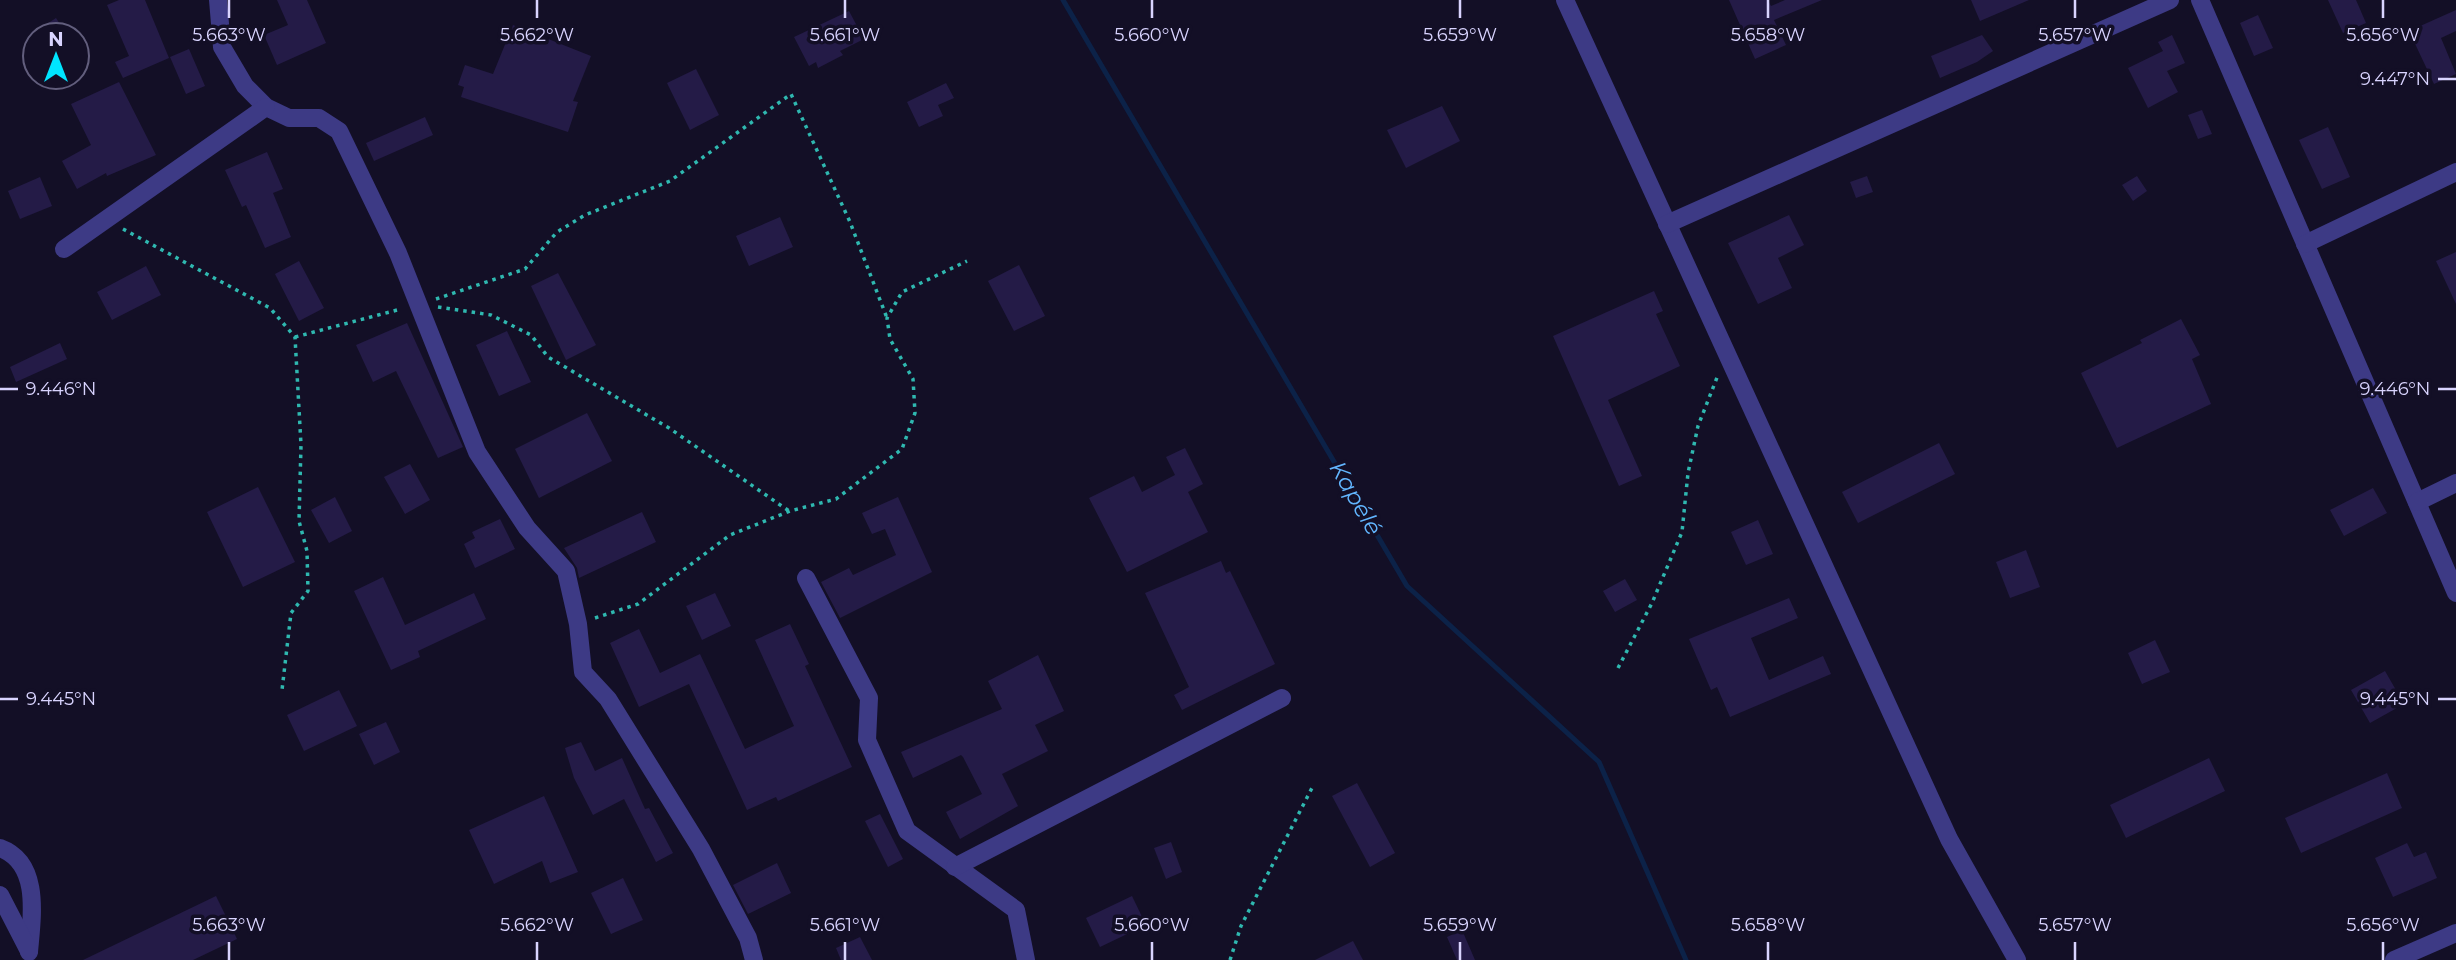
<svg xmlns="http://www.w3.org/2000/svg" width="2456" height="960" viewBox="0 0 2456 960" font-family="Montserrat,sans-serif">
<rect width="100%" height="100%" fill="#130f26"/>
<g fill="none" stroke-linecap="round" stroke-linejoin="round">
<path stroke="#0c2248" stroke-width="5" d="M1063 0 1407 586 1599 762 1686 960"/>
</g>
<g fill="#241b47">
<path d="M119 0H145L169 58 123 78 115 62 129 56 107 5Z"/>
<path d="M277 0H307L326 43 277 65 264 35 288 25Z"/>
<path d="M1729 0H1768L1771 6 1785 0H1822L1774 20 1786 45 1755 59Z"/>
<path d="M1971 0H2029L1980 21Z"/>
<path d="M2328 0H2356L2366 23 2343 33Z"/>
<path d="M2456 10V31L2441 38 2456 74 2434 84 2409 31Z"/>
<path d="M849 11 864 39 840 51 843 55 818 68 816 62 809 66 794 37Z"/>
<path d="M2258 15 2273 48 2254 56 2240 23Z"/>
<path d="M56 18 67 35H30Z"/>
<path d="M513 25 591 56 573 101 578 102 568 132 461 97 464 87 458 85 465 65 493 74Z"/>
<path d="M1982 35 1993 51 1977 62 1940 78 1931 56Z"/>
<path d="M2172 35 2185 63 2167 71 2178 92 2148 108 2128 68 2163 51 2158 42Z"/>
<path d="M189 49 205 86 186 94 170 57Z"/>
<path d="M696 69 719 115 690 130 667 83Z"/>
<path d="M119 82 156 155 107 176 106 173 77 189 62 161 91 145 71 104Z"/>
<path d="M946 83 954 98 938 105 943 116 919 127 907 102Z"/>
<path d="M1442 106 1460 141 1406 168 1387 130Z"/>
<path d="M2202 110 2212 134 2198 139 2188 115Z"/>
<path d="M425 117 433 135 374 161 366 143Z"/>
<path d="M2328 127 2350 177 2322 189 2299 140Z"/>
<path d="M267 152 283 189 273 193 291 237 265 248 246 205 242 207 225 170Z"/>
<path d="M1867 176 1873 192 1856 198 1850 182Z"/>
<path d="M2137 176 2147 191 2133 201 2122 185Z"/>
<path d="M40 177 52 206 20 219 8 191Z"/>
<path d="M1789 215 1804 245 1778 258 1792 288 1758 304 1728 243Z"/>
<path d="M780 217 793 247 749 266 736 236Z"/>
<path d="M2456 252V304L2436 261Z"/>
<path d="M299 261 324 308 299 321 275 274Z"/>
<path d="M1019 265 1045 316 1014 331 988 281Z"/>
<path d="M146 266 161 295 112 320 97 292Z"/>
<path d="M558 273 596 345 566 360 531 286Z"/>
<path d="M1654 291 1663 311 1656 314 1680 366 1608 400 1642 476 1619 486 1553 336Z"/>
<path d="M2181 319 2200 355 2192 359 2211 404 2117 448 2081 373 2142 343 2140 340Z"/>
<path d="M407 323 463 447 438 458 396 371 373 382 356 345Z"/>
<path d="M507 331 531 382 499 396 476 345Z"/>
<path d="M60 343 67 359 16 382 10 367Z"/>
<path d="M587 413 612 461 539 498 515 449Z"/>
<path d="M1939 443 1955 474 1858 523 1842 492Z"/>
<path d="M1185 448 1203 484 1188 492 1208 532 1127 572 1089 498 1134 476 1142 492 1175 475 1166 457Z"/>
<path d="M410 464 430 500 405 514 384 477Z"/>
<path d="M258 487 295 562 243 587 207 512Z"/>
<path d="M2373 488 2387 513 2344 536 2330 510Z"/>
<path d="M335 497 352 531 329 543 311 510Z"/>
<path d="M898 497 932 572 840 618 821 582 849 568 853 575 896 555 885 529 872 534 862 513Z"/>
<path d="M642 512 656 542 579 578 577 568 564 548Z"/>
<path d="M500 519 515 549 475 568 464 544 475 538 472 532Z"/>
<path d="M1758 520 1773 554 1746 565 1731 532Z"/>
<path d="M2026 550 2040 587 2010 598 1996 562Z"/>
<path d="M1221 561 1226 573 1230 571 1275 664 1182 710 1174 695 1189 687 1145 593Z"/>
<path d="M383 577 405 625 474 593 486 619 418 651 420 657 391 670 354 591Z"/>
<path d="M1625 579 1637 600 1615 612 1603 591Z"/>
<path d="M715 593 731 626 702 640 686 606Z"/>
<path d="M1789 598 1798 618 1751 638 1769 680 1823 656 1831 674 1730 717 1717 687 1711 690 1689 639Z"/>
<path d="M790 624 809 664 805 666 852 767 778 801 776 797 747 810 689 684 639 707 610 643 639 629 660 673 700 654 745 749 794 726 755 640Z"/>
<path d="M2155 640 2170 672 2142 684 2128 653Z"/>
<path d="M1038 655 1064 711 1035 725 1048 751 1002 774 1018 806 960 839 946 812 982 794 963 757 961 755 913 778 901 752 1002 709 988 681Z"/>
<path d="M2385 671 2404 704 2370 723 2351 690Z"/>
<path d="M339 690 357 726 304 751 287 715Z"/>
<path d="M386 722 400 752 374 765 359 734Z"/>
<path d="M581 742 595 771 622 758 645 809 649 808 673 853 656 862 624 799 593 815 574 778 565 748Z"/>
<path d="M2209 758 2225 791 2126 838 2110 805Z"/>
<path d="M2387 773 2402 808 2301 853 2285 818Z"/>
<path d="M1357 783 1395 853 1370 867 1332 796Z"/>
<path d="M544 796 578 872 550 883 542 861 494 884 469 830Z"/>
<path d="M880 814 903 859 888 867 865 821Z"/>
<path d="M1171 842 1182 872 1166 879 1154 848Z"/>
<path d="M2407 843 2414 857 2426 852 2437 878 2393 897 2375 858Z"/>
<path d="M777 863 791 893 748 914 733 885Z"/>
<path d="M623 878 643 920 611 934 591 893Z"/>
<path d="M216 896 237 939 193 960H83Z"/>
<path d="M1132 896 1146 925 1100 947 1086 918Z"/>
<path d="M1462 930 1475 960H1457L1447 937Z"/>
<path d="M860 937 872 960H841L836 948Z"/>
<path d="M1353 941 1363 960H1315Z"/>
</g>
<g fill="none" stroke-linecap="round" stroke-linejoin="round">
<g stroke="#2fb8b0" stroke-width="3.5" stroke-dasharray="3.5 5" stroke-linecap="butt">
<path d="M123 229 270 308 295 337 301 445 299 521 307 551 308 591 291 613 282 690"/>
<path d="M436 299 525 269 557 232 585 215 670 181 791 94 850 222 887 318"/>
<path d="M438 307 491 315 531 335 548 357 669 428 789 511"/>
<path d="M295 337 401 309"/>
<path d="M595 618 638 604 730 535 790 511 836 499 902 449 915 413 913 379 890 339 887 318 902 292 967 261"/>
<path d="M1618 668 1652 603 1682 532 1688 473 1698 426 1718 375"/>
<path d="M1230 960 1241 926 1314 784"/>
</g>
<g stroke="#3d3a85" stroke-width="18">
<path d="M218 0 222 47 245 86 266 107 289 118H319L339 131 398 253 477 452 527 528 566 571 578 624 583 672 608 699 701 849 748 938 754 960"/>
<path d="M1565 0 1949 839 2017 960"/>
<path d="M2200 0 2456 593"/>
<path d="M1667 224 2170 0"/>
<path d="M2305 244 2456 172"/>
<path d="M64 249 266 107"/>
<path d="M2417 502 2456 483"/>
<path d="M806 578 869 698 867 740 907 831 1016 910 1026 960"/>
<path d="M0 848C41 863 32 917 29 952"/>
<path d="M955 867 1282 698"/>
<path d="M0 895 29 951"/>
<path d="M2394 960 2456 933"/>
</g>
</g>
<path fill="none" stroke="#d9d4ff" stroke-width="2.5" d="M229 0V18M537 0V18M845 0V18M1152 0V18M1460 0V18M1768 0V18M2075 0V18M2383 0V18M2438 79H2456M0 389H18M2438 389H2456M0 699H18M2438 699H2456M229 942V960M537 942V960M845 942V960M1152 942V960M1460 942V960M1768 942V960M2075 942V960M2383 942V960"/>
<g text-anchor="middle" stroke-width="7" stroke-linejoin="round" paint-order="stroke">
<g font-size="23" font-style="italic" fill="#62b6ff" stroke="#130f26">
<text transform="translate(1356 498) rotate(60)" y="8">Kapélé</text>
</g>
</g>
<g font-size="18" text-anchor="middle" fill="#d9d4ff" stroke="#130f26" stroke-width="7" stroke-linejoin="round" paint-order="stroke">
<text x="229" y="41">5.663°W</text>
<text x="537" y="41">5.662°W</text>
<text x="845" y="41">5.661°W</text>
<text x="1152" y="41">5.660°W</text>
<text x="1460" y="41">5.659°W</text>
<text x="1768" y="41">5.658°W</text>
<text x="2075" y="41">5.657°W</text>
<text x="2383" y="41">5.656°W</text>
<text x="2395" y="85">9.447°N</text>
<text x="61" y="395">9.446°N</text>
<text x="2395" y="395">9.446°N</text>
<text x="61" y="705">9.445°N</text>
<text x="2395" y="705">9.445°N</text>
<text x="229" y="931">5.663°W</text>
<text x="537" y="931">5.662°W</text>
<text x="845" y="931">5.661°W</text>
<text x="1152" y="931">5.660°W</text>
<text x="1460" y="931">5.659°W</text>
<text x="1768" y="931">5.658°W</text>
<text x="2075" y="931">5.657°W</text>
<text x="2383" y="931">5.656°W</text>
</g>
<g transform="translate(56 56)"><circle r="33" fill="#130f26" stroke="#625e7d" stroke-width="2"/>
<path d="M0-5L12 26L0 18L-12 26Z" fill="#00e5ff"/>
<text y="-10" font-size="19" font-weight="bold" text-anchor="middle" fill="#d9d4ff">N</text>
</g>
</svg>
